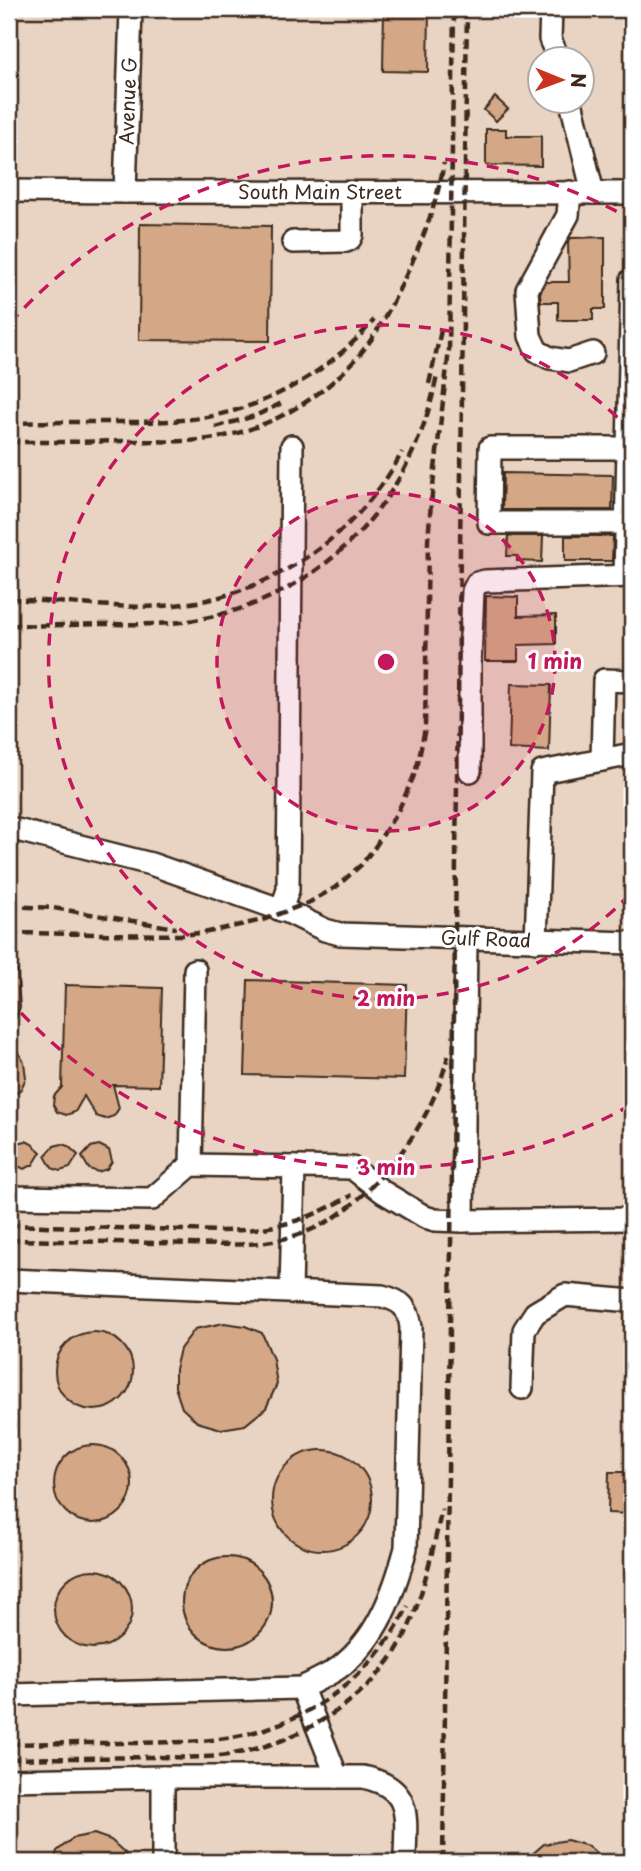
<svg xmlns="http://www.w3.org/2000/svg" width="641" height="1871" viewBox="0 0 641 1871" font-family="'Playpen Sans',sans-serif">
<rect width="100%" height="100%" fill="#f2e5db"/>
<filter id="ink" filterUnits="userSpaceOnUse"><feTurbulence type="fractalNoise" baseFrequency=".0143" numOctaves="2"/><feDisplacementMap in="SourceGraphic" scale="14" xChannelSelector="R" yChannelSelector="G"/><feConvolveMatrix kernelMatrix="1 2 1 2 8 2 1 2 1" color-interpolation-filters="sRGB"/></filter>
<g filter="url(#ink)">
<path fill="#e9d3c2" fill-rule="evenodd" d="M9 9H632V1862H9ZM540 60H582V102H540Z"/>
<g fill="#d4a886" stroke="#3b2a1e" stroke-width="2">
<path d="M384 9H429L428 72 383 71Z"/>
<path d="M495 97 508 109 496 121 484 110Z"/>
<path d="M486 129H506V136H541V166L486 165Z"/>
<path d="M140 224 271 226 270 341 139 340Z"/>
<path d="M605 237V309H593V320H558V302H541L540 293 546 282H569L568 242 571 238Z"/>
<path d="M503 473 613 475 612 510H502Z"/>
<path d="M508 536H543L542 562 517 561V556H507Z"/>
<path d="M565 536H613L612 561H565Z"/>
<path d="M486 596 518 597V616L556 615V644L518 645V661H485Z"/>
<path d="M511 684 551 685 549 751 509 749Z"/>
<path d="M9 970H17L20 1007 9 1034Z"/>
<path d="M248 980 407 985 404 1079 245 1075Z"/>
<path d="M65 985 162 988 159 1086 113 1085 119 1108 114 1116 105 1119 96 1116 84 1096 75 1112 66 1115 57 1112 53 1105 54 1096 62 1087Z"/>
<path d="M9 1037 24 1062 26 1078 21 1089 9 1099Z"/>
<path d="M26 1141 32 1144 41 1152 33 1165 24 1169 16 1165 11 1159 12 1150 17 1143Z"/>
<path d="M62 1144 68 1146 78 1155 70 1168 60 1171 52 1168 45 1156 54 1146Z"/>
<path d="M99 1145 109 1150 112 1161 107 1169 98 1172 89 1169 82 1157 91 1147Z"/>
<path d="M224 1323 245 1326 262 1333 273 1359 277 1384 266 1408 245 1425 221 1429 197 1422 182 1408 175 1387V1369L180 1349 195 1329Z"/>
<circle cx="94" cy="1371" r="39"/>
<circle cx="93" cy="1484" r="39"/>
<circle cx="322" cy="1500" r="50"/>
<path d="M609 1472H632V1514L608 1513Z"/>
<circle cx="227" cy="1602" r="45"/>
<circle cx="93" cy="1609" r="39"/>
<path d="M94 1834 111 1840 125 1853 128 1862H54L57 1851 73 1838Z"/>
<path d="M567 1840 588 1846 607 1862H523L544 1844Z"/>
</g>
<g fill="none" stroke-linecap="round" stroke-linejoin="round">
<defs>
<g id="minor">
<path d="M551 9 550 39 559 60"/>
<path d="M571 102 593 193"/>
<path d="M9 191 125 192 632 193"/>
<path d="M125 192 131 9"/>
<path d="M570 192 568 215 527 290 530 336 537 351 550 358 569 361 593 353"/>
<path d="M293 242 346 241 350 239 352 235V193"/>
<path d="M627 523H489L490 448H628"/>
<path d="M625 576 632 279"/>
<path d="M602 760 632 754"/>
<path d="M470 771V659L473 591 477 583 485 581 632 576"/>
<path d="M9 828 151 864 288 912 325 930 340 934 632 943"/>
<path d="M281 910 288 890 292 446"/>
<path d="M536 941 542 772 602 760 604 680 632 681"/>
<path d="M191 1165 195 970"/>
<path d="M9 1197 152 1199 191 1165 352 1168 383 1192 425 1217 435 1220 463 1221 632 1219"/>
<path d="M463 1221 466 939"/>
<path d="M9 1280 382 1296C402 1301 408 1307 411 1327L406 1548C394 1592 378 1638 340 1667 329 1675 315 1681 302 1688L337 1777"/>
<path d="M291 1292 294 1167"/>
<path d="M522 1388 524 1330 535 1313 565 1295 632 1301"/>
<path d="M9 1695 302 1688"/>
<path d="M163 1777V1862"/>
<path d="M9 1780 163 1777H363C415 1788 405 1819 405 1862"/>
</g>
</defs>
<use href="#minor" stroke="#3b2a1e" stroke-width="26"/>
<use href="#minor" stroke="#fff" stroke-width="21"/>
<g stroke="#3b2a1e" stroke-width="4.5" stroke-dasharray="10 5" stroke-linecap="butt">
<path d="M429 384 442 326"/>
<path d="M9 423C44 422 80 422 116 422 150 422 183 422 217 415 277 402 334 367 374 320"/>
<path d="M215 427 255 416 284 402"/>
<path d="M9 442C48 442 86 442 125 441 155 441 185 443 215 438 280 427 344 385 378 329 389 311 398 292 407 273 424 237 437 202 444 163"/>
<path d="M9 599C60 601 111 609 162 606 262 601 356 540 402 452"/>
<path d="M9 625C39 626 69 625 99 624 133 624 167 626 200 619 326 596 414 498 437 375"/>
<path d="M9 906 53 908 176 928"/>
<path d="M9 933 182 935 208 932 263 920 310 902 336 887 361 865 375 847 398 811 413 778 418 763 425 728 428 541 431 503 449 350 454 9"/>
<path d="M9 1225 221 1231C275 1230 305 1222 352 1195"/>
<path d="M9 1240C58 1241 108 1242 158 1243 210 1244 266 1251 315 1228 346 1214 370 1189 392 1164 418 1133 438 1096 448 1056"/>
<path d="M9 1744C51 1743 94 1743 136 1743 166 1742 197 1743 226 1738 305 1726 373 1678 408 1606"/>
<path d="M9 1759C55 1758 101 1758 148 1757 176 1757 205 1759 233 1754 299 1743 373 1698 404 1637 422 1602 433 1548 442 1509"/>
<path d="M443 1862 467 9"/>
</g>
</g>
</g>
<circle cx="386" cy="662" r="169" fill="#c2185b" fill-opacity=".12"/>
<g fill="none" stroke="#c2185b" stroke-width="3.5" stroke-dasharray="12 9">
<circle cx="386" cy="662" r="169"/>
<path d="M630 894A337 337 0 1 1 630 430"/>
<path d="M631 1105A506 506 0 0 1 10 1001M10 323A506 506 0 0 1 631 219"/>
</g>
<g text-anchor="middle" stroke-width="6" stroke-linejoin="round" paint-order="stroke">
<g font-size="19" fill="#3b2a1e" stroke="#fff">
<text transform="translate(128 101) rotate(-88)" y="7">Avenue G</text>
<text x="320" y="199">South Main Street</text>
<text transform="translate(486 939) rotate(2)" y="7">Gulf Road</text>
</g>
</g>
<circle cx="386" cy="662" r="10" fill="#c2185b" stroke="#fff" stroke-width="3.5"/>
<g font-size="21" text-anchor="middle" font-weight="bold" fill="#c2185b" stroke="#fff" stroke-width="6" stroke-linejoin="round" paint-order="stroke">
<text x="555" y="669">1 min</text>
<text x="386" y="1006">2 min</text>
<text x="386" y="1175">3 min</text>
</g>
<rect width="641" height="1871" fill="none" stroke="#fff" stroke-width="35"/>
<rect x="18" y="18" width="606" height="1836" fill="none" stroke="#3b2a1e" stroke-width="2.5" filter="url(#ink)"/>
<g transform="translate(561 80) rotate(91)"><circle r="33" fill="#ffffff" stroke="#b1aaa5" stroke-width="2"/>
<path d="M0-5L12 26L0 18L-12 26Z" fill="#c8321e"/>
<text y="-10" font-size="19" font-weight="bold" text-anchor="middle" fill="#3b2a1e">N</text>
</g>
</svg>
